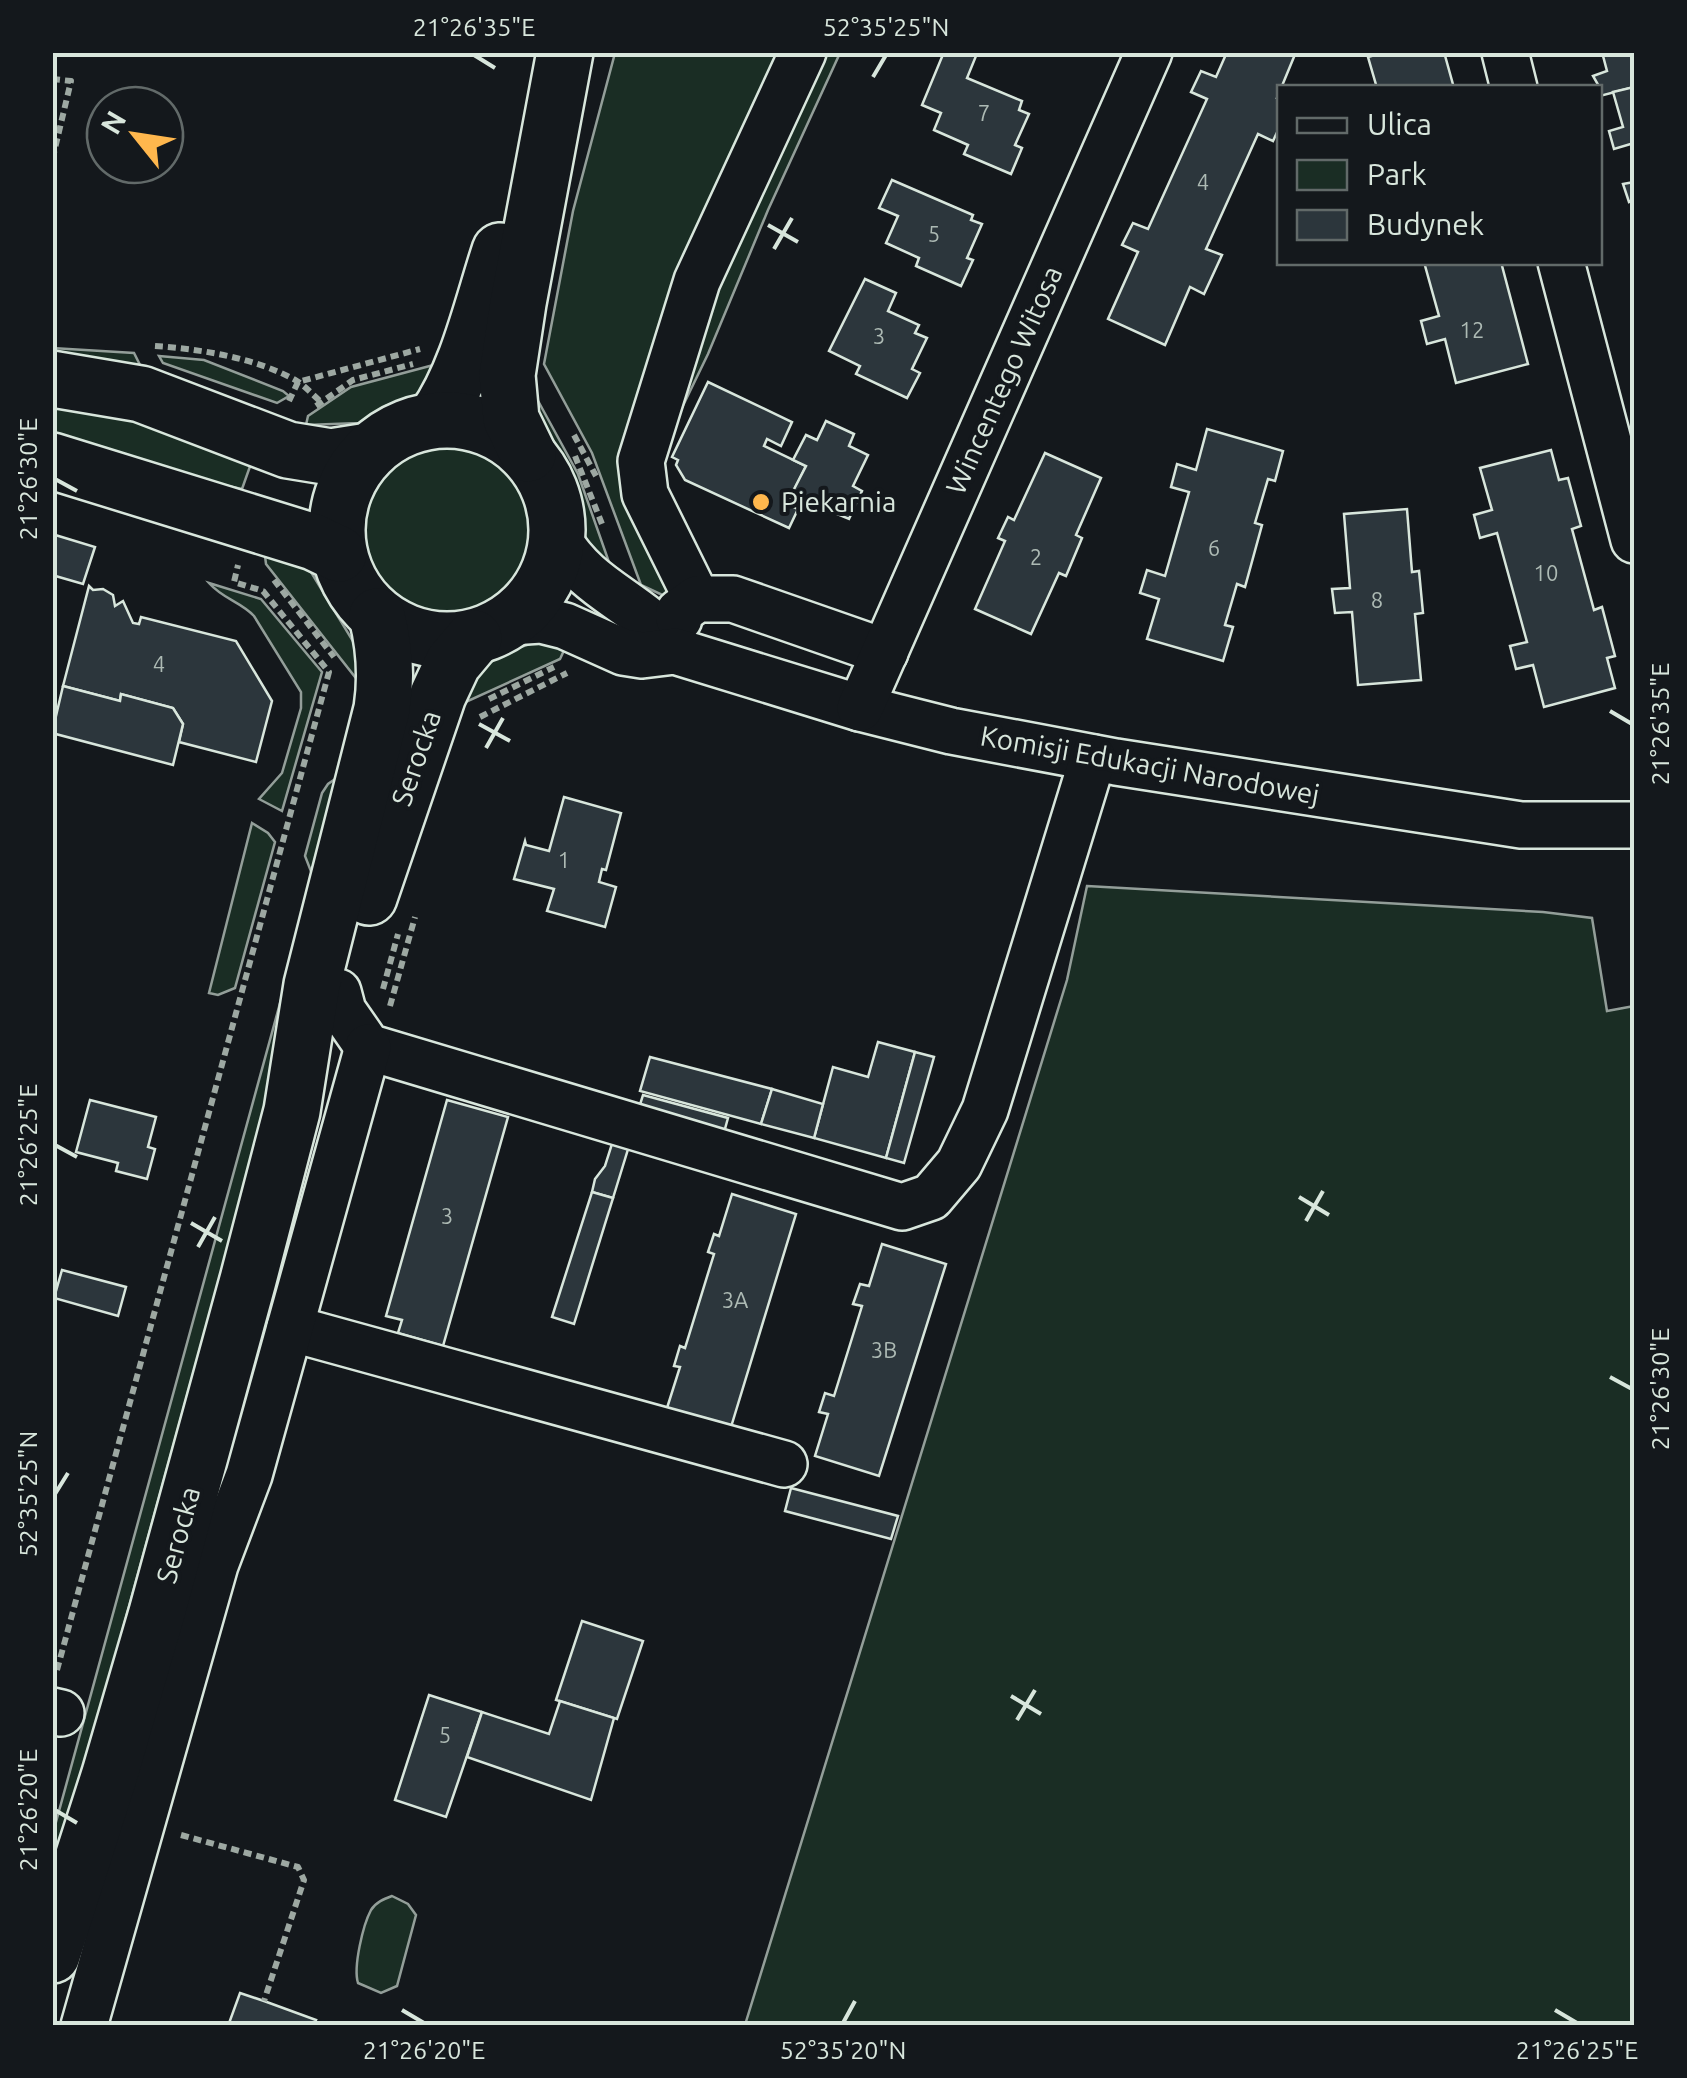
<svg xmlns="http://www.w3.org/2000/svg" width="1687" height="2078" viewBox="0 0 1687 2078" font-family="Ubuntu,sans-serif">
<rect width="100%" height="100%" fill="#14181c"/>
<g fill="#1a2d24" stroke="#939e99" stroke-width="2.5">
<path d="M615 53H840L768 210 708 354 662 449 673 600 641 585 592 453 544 364 573 211Z"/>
<path d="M52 348 134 353 142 369 53 358Z"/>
<path d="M159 356 204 360 283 391 289 396 277 403 163 363Z"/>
<path d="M441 363 430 383 417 396 386 406 359 423 306 425 308 416 351 387Z"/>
<path d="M531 388 578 474 610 565 579 542 568 486 554 458 531 427Z"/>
<path d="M53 404 110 409 253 458 242 489 161 472 53 437Z"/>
<circle cx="446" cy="529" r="85"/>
<path d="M265 556H292L311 572 362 656 359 682 266 564Z"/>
<path d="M209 583 261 599 322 672 282 811 259 799 282 773 301 708V692L254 616C241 602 223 599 209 583Z"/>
<path d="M533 643 567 644 560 659 457 706 484 659Z"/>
<path d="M341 775 263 1120 100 1712 53 1864V1833L314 879 305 856 322 793 328 784Z"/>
<path d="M252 823 268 833 275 842 235 988 218 995 209 993Z"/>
<path d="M1087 886 1543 912 1592 918 1607 1011 1634 1006V2025H745L1067 980Z"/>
<path d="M392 1896 408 1904 416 1915 397 1986 381 1993 358 1983C353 1967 363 1925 371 1910 376 1902 384 1899 392 1896Z"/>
</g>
<g fill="#2c363c" stroke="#d8e6dc" stroke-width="2.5">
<path d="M944 52H967L976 56 967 78 1022 101 1019 110 1029 114 1015 145 1022 148 1011 174 964 154 968 145 934 130 941 113 922 105Z"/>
<path d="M1227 52H1296L1277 98 1280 99V126L1273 141 1258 134 1206 249 1222 255 1204 294 1190 287 1165 345 1108 319 1138 252 1122 245 1133 223 1148 229 1207 99 1191 92 1201 71 1216 77Z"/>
<path d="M1385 52H1444L1454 88H1377L1368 57Z"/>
<path d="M1602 52H1634V87L1600 96V88L1593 76 1607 71Z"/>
<path d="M1634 87V143L1614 149 1609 131 1623 127 1613 92Z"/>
<path d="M892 180 973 215 971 220 982 224 967 258 973 260 961 286 916 266 919 258 886 243 898 216 879 208Z"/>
<path d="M1634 182V200L1629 202 1623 184Z"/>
<path d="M1424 262H1501L1528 364 1456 383 1445 339 1427 344 1421 321 1439 316Z"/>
<path d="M865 279 896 293 888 311 919 325 915 333 927 338 912 369 920 373 907 398 856 374 860 366 829 351Z"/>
<path d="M708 382 792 422 781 446 767 439 764 446 806 466 787 504 798 509 789 528 685 480 676 465 678 460 672 457Z"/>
<path d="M826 421 854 434 849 446 868 455 853 486 862 491 849 519 791 495 806 466 793 460 806 435 817 440Z"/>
<path d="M1207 429 1283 451 1275 481 1268 479 1255 523 1262 525 1245 587 1237 584 1225 625 1233 627 1223 661 1147 639 1159 599 1140 593 1147 570 1165 576 1189 492 1171 487 1177 464 1196 470Z"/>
<path d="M1551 450 1559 480 1568 478 1581 526 1572 529 1594 610 1602 607 1615 656 1607 658 1615 688 1544 707 1533 665 1516 669 1510 646 1527 642 1497 533 1480 538 1474 515 1492 510 1480 468Z"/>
<path d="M1045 453 1101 478 1076 535 1082 538 1066 576 1059 573 1031 634 975 609 1005 541 998 538 1008 517 1014 520Z"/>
<path d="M1407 509 1412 572 1419 571 1423 613 1415 614 1421 680 1358 685 1352 612 1335 613 1332 589 1350 588 1344 514Z"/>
<path d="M52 534 95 547 83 584 52 575Z"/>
<path d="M89 586 93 590 103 589 113 595 115 606 123 601 133 623 139 624 141 617 236 641 272 701 256 762 179 742 183 724 173 708 121 694 120 701 63 686Z"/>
<path d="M63 686 120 701 121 694 173 708 183 724 173 765 52 733Z"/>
<path d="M564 797 621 813 606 870 602 869 599 882 616 887 605 927 547 911 554 889 514 879 525 841 526 845 549 851Z"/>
<path d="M878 1042 915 1052 886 1158 814 1138 833 1067 868 1077Z"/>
<path d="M915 1052 934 1057 904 1163 886 1158Z"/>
<path d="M650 1057 772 1089 761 1124 640 1091Z"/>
<path d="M772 1089 823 1104 814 1138 761 1124Z"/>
<path d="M643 1095 728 1118 723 1136 637 1114Z"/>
<path d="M90 1100 156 1117 148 1147 155 1149 147 1179 116 1171 118 1163 76 1152Z"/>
<path d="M447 1100 508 1117 443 1346 398 1333 402 1320 386 1316Z"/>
<path d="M617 1128 633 1133 613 1198 592 1192 595 1179 605 1166Z"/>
<path d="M592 1192 613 1198 574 1324 552 1317Z"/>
<path d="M732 1194 796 1214 731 1427 667 1408 680 1367 674 1366 680 1346 685 1348 714 1254 708 1252 714 1234 719 1236Z"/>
<path d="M882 1244 946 1264 879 1476 815 1456 828 1414 819 1412 825 1393 834 1396 862 1306 853 1304 860 1284 869 1286Z"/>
<path d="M62 1270 126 1287 118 1316 54 1298Z"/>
<path d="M791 1488 898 1516 891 1539 785 1511Z"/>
<path d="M582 1621 643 1641 617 1719 556 1700Z"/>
<path d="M429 1695 482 1712 446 1817 395 1800Z"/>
<path d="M560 1701 614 1718 591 1800 467 1757 482 1712 549 1734Z"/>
<path d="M240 1993 264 2001 316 2020 313 2026H228Z"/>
</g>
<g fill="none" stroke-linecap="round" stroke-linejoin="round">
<defs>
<g id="minor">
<path d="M1505 52 1514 88"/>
<path d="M1561 262 1634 540"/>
<path d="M558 539C583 580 613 592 648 620 659 629 667 641 675 651"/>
<path d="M697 599 645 494 641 461 697 281 803 52"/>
<path d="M679 619V612L697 599H733L885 652"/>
<path d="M510 622 541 620 565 626 623 652 642 655 675 651 860 708 951 731 1116 762 1521 825H1634"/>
<path d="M860 708 1149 52"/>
<path d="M338 992 343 1011 368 1047 902 1207 931 1197 959 1164 985 1110 1093 758"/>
<path d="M290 1328 784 1464"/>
<path d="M52 1711 61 1713"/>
<path d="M84 2026 215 1565 249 1475 368 1047"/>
</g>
<g id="major">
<path d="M52 379 141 394 288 450 331 457 369 451"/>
<path d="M435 419C468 372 482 306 500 251"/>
<circle cx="447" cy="530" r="110"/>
<path d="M528 454 511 419 507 375 518 303 565 52"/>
<path d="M52 461 314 542 339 554"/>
<path d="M369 897 438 695 453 663 474 638"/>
<path d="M52 1955 110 1774 157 1613 248 1280 292 1111 312 985 382 709C387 676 385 648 377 616"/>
</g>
</defs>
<use href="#minor" stroke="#d8e6dc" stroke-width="50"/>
<use href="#major" stroke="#d8e6dc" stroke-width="60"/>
<g stroke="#9da8a2" stroke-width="6" stroke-dasharray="8 5" stroke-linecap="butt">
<path d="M52 79 71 81 52 161"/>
<path d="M155 346C200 349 257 358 297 381 305 386 313 395 321 402"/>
<path d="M289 401 298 382 420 349"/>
<path d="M316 406 353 380 413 364"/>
<path d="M574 435 596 476"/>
<path d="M575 456 602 524"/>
<path d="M274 580 334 657"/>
<path d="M489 699 554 667"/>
<path d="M480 717 567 673"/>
<path d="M383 989 398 934"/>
<path d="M390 1006 415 917"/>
<path d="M57 1670 329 672 263 591 234 582 238 565"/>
<path d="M181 1835 298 1867 304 1880 264 2001"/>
</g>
<use href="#minor" stroke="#14181c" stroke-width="45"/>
<use href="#major" stroke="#14181c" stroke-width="55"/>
</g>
<path fill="none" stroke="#d8e6dc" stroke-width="4" d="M474 55 495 68M873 77 886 55M768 225 798 242M774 249 792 218M55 479 77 491M1610 711 1632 724M479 724 510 741M486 748 503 718M55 1145 77 1157M1299 1197 1329 1215M1306 1221 1323 1191M191 1223 222 1241M198 1247 215 1217M1610 1377 1632 1389M55 1494 68 1473M1011 1696 1041 1714M1017 1720 1035 1690M55 1810 77 1823M402 2010 424 2023M1555 2010 1577 2023M843 2023 855 2001"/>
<circle fill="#ffb74d" stroke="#14181c" stroke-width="4" cx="761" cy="502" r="10"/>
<g text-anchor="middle" stroke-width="8" stroke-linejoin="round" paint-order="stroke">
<g font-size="22" fill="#adbab4">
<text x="984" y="121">7</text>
<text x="1203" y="190">4</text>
<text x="934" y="242">5</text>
<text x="1472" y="338">12</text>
<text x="879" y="344">3</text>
<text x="1214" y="556">6</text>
<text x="1036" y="565">2</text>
<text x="1546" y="581">10</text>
<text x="1377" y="608">8</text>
<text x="159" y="672">4</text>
<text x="564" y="868">1</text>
<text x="447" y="1224">3</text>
<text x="735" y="1308">3A</text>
<text x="884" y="1358">3B</text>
<text x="445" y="1743">5</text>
</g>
<g font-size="28" fill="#d8e6dc" stroke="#14181c">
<text transform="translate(1004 380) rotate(-66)" y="10">Wincentego Witosa</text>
<text transform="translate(416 758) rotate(-71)" y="10">Serocka</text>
<text transform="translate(1150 765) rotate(10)" y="10">Komisji Edukacji Narodowej</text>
<text transform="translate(178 1535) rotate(-75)" y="10">Serocka</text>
</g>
<g font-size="28" fill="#d8e6dc" stroke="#14181c" text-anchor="start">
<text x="781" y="512">Piekarnia</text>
</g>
</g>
<rect width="1687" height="2078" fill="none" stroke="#14181c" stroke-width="110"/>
<rect x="1277" y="85" width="325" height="180" fill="#14181c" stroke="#626a69" stroke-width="2.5"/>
<rect x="1297" y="118" width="50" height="15" fill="#14181c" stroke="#626a69" stroke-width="2.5"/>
<text x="1367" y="135" font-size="30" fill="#d8e6dc">Ulica</text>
<rect x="1297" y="160" width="50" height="30" fill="#1a2d24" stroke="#626a69" stroke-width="2.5"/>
<text x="1367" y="185" font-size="30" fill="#d8e6dc">Park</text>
<rect x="1297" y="210" width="50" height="30" fill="#2c363c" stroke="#626a69" stroke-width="2.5"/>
<text x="1367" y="235" font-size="30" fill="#d8e6dc">Budynek</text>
<g transform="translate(135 135) rotate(300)"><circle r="48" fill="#14181c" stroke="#626a69" stroke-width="2.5"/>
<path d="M0-8L18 38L0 25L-18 38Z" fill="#ffb74d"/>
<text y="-15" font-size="28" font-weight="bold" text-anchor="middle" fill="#d8e6dc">N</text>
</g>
<rect x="55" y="55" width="1577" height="1968" fill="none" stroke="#d8e6dc" stroke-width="4"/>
<g font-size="25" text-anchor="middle" fill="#d8e6dc">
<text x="474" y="36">21°26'35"E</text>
<text x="886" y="36">52°35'25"N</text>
<text transform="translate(28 479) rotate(-90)" y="9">21°26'30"E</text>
<text transform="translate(1660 724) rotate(-90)" y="9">21°26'35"E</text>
<text transform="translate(28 1145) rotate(-90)" y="9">21°26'25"E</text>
<text transform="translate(1660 1389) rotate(-90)" y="9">21°26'30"E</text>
<text transform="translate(28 1494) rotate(-90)" y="9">52°35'25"N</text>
<text transform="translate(28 1810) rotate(-90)" y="9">21°26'20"E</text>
<text x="424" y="2059">21°26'20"E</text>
<text x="843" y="2059">52°35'20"N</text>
<text x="1577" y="2059">21°26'25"E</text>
</g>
</svg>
